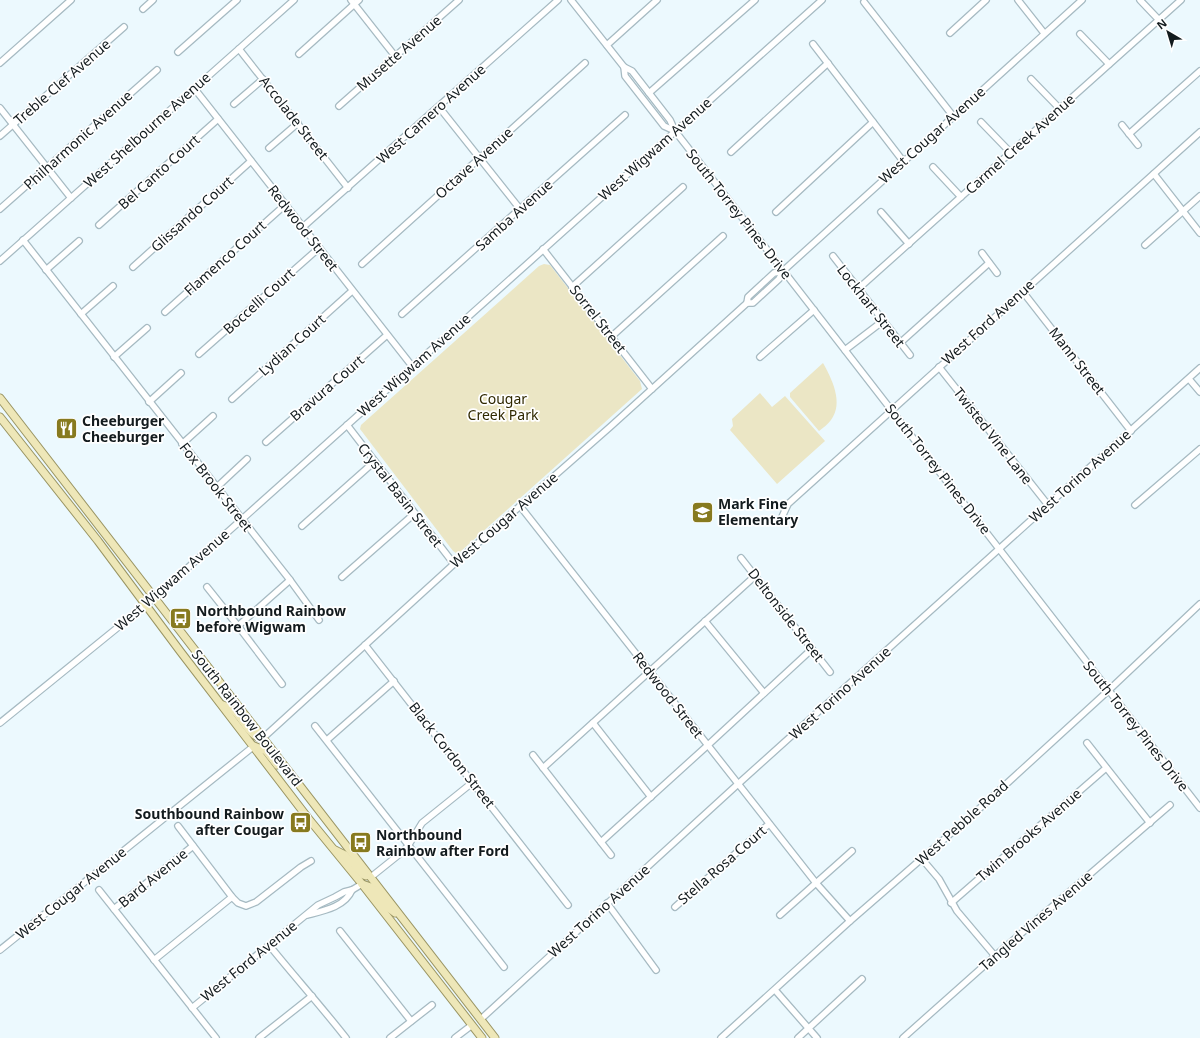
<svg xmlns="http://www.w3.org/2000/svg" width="1200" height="1038" viewBox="0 0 1200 1038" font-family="'Noto Sans',sans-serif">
<rect width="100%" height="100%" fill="#ecf9fe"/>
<g fill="#ebe6c5">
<path d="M544 264 550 265 640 381 642 389 460 552 456 553 453 551 360 429 361 425 539 266Z"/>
<path d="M823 363C832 379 844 403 831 420 828 424 823 428 819 431L790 397V393Z"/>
<path d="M760 393 772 407 785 396 825 441 777 484 730 430 733 426 732 419Z"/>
</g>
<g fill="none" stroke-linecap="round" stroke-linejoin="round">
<defs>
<g id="minor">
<path d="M351 0 395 56"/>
<path d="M571 0 624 67 632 71 670 120 675 131 1200 808"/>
<path d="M1018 0 1044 33"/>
<path d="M1140 0 1159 20"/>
<path d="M864 2 953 116"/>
<path d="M143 9 153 0"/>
<path d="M950 33 986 0"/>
<path d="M1080 34 1109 64"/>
<path d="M813 44 903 161"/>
<path d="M607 45 657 0"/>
<path d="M239 49 348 188"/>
<path d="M178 52 237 0"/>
<path d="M299 54 359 0"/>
<path d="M0 63 71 0"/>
<path d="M624 67 625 76 664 126 675 131"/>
<path d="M1031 79 1060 109"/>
<path d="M194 88 412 366"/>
<path d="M649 93 755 0"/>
<path d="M234 104 263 79"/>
<path d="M339 106 459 0"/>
<path d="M439 107 520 209"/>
<path d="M0 108 71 198"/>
<path d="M981 122 1011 153"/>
<path d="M1122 125 1138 145"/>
<path d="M1129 134 1200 71"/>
<path d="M0 136 124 27"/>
<path d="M269 148 298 123"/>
<path d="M731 152 828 63"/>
<path d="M933 167 961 197"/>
<path d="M1154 174 1200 233"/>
<path d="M0 209 157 70"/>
<path d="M776 212 873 122"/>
<path d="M881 212 909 244"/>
<path d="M99 225 218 119"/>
<path d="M303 227 558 0"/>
<path d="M23 240 290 580 319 620"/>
<path d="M1145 245 1200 196"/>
<path d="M543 249 652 389"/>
<path d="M982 253 997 273"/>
<path d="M833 256 910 355"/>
<path d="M0 261 294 0"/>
<path d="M362 264 585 63"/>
<path d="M133 267 251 161"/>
<path d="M46 270 79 241"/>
<path d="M572 287 683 187"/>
<path d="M858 289 1181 0"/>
<path d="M1023 292 1131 431"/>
<path d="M747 303 748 297 774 273 783 271"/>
<path d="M165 312 285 205"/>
<path d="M81 314 113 286"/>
<path d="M402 314 625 115"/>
<path d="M611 337 723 236"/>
<path d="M900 343 989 263"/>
<path d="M845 350 883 321"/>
<path d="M199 354 319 248"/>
<path d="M114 357 147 328"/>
<path d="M760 357 814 310"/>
<path d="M939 367 1048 505"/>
<path d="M1189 379 1200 392"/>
<path d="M232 399 352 291"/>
<path d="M149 402 181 373"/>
<path d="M347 425 454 564"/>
<path d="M266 442 387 335"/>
<path d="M182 444 213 416"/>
<path d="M216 488 247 459"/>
<path d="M1135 505 1200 449"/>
<path d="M520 506 816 883 850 921"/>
<path d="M782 517 788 504 1200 132"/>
<path d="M302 526 374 462"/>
<path d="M741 558 830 672"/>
<path d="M342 577 414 514"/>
<path d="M207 587 238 626 282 684"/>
<path d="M705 621 764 693"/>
<path d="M238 626 290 580"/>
<path d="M365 645 568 905"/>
<path d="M0 723 154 598 822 0"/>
<path d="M593 723 651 797"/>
<path d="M315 726 504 967"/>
<path d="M263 738 454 564 610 427 747 303H753L779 279 783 271 1082 0"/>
<path d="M327 740 394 681"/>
<path d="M1087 743 1150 823"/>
<path d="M533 755 611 855"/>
<path d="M543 768 755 576"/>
<path d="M178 826 232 897 238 903 246 906 256 902 301 867 311 861"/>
<path d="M601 842 708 745 812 649"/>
<path d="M922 859 939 879 957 911 995 956"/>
<path d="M371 877 401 853 408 846 422 823 473 782"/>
<path d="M99 890 216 1038"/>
<path d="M607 903 656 970"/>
<path d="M951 903 1106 768"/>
<path d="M675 907 769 824"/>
<path d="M114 909 193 846"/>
<path d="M307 915C323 911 345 907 352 890"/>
<path d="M780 915 852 851"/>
<path d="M340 931 411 1021"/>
<path d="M269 945C294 976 321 1006 346 1038"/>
<path d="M0 950 254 746"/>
<path d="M154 960 232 897"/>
<path d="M775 990 817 1038"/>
<path d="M192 1008 318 905 335 897 344 892 352 890 362 884"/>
<path d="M481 1019 738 784 1200 368"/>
<path d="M259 1038 312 996"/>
<path d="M390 1038 432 1005"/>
<path d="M455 1038 472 1025"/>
<path d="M721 1038 850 921 980 808 1109 690 1200 604"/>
<path d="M798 1038 862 979"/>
<path d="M903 1038 995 956 1170 805"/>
</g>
<g id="major">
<path d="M0 398 495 1038"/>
<path d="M0 417 98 541 180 651 308 818 362 884 482 1038"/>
<path d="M223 705C227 707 231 709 234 711 243 719 249 736 261 738"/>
<path d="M254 746 266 751 277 765"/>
<path d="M335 850 345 855 363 875 366 876"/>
<path d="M362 884 371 887 387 907 395 913"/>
</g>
</defs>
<use href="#minor" stroke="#a6bac2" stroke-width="8"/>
<use href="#major" stroke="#9a9563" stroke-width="9"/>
<use href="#minor" stroke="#fff" stroke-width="5.5"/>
<use href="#major" stroke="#eee7b8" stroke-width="7"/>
</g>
<defs>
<symbol id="restaurant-square" viewBox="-11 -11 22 22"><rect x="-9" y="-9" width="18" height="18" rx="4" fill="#877a1f" stroke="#fff"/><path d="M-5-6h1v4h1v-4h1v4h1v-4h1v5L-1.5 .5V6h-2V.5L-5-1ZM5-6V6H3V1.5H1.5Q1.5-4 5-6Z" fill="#fff"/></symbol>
<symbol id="school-square" viewBox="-11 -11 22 22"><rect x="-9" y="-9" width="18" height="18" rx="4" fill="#877a1f" stroke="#fff"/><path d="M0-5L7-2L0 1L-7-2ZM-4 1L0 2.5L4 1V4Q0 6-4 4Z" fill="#fff"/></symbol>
<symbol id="bus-square" viewBox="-11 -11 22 22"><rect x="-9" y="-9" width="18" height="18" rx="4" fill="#877a1f" stroke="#fff"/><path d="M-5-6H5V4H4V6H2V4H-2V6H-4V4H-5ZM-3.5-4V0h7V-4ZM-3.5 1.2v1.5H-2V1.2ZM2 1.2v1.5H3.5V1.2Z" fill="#fff"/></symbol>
</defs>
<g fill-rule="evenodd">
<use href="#restaurant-square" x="54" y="416" width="25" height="25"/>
<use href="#school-square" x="690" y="500" width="25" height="25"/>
<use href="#bus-square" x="168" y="606" width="25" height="25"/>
<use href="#bus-square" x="288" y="810" width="25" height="25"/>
<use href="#bus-square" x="348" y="830" width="25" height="25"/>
</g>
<g text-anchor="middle" stroke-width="3.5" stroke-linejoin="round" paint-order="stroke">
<g font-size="14" fill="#131b1e" stroke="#fff">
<text transform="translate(399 53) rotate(-41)" y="5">Musette Avenue</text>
<text transform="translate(62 82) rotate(-41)" y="5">Treble Clef Avenue</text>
<text transform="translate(431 114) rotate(-42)" y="5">West Camero Avenue</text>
<text transform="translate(294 118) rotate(52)" y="5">Accolade Street</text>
<text transform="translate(147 130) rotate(-42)" y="5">West Shelbourne Avenue</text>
<text transform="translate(932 135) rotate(-42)" y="5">West Cougar Avenue</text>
<text transform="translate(78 140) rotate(-42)" y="5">Philharmonic Avenue</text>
<text transform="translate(1020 144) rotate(-42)" y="5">Carmel Creek Avenue</text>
<text transform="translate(655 149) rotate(-42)" y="5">West Wigwam Avenue</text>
<text transform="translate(474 163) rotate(-42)" y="5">Octave Avenue</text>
<text transform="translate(159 172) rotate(-42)" y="5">Bel Canto Court</text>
<text transform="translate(192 214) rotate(-42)" y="5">Glissando Court</text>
<text transform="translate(739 214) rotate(52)" y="5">South Torrey Pines Drive</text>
<text transform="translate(514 215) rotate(-42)" y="5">Samba Avenue</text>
<text transform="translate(303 228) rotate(52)" y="5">Redwood Street</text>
<text transform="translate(225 258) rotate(-42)" y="5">Flamenco Court</text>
<text transform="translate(259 301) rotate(-42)" y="5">Boccelli Court</text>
<text transform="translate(871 306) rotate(52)" y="5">Lockhart Street</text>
<text transform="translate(598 319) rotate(52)" y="5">Sorrel Street</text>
<text transform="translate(988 322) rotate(-42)" y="5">West Ford Avenue</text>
<text transform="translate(292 345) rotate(-42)" y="5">Lydian Court</text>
<text transform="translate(1077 361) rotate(52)" y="5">Mann Street</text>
<text transform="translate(414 365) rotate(-42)" y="5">West Wigwam Avenue</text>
<text transform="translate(327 388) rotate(-41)" y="5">Bravura Court</text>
<text transform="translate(993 436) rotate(52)" y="5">Twisted Vine Lane</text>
<text transform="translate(938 469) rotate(52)" y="5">South Torrey Pines Drive</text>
<text transform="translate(1080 476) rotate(-42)" y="5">West Torino Avenue</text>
<text transform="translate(216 487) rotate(52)" y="5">Fox Brook Street</text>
<text transform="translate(400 495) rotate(52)" y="5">Crystal Basin Street</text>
<text transform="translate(504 520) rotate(-41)" y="5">West Cougar Avenue</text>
<text transform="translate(172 580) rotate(-41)" y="5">West Wigwam Avenue</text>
<text transform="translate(786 615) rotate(52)" y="5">Deltonside Street</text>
<text transform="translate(840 693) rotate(-42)" y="5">West Torino Avenue</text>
<text transform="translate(668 695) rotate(52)" y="5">Redwood Street</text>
<text transform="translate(247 718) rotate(52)" y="5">South Rainbow Boulevard</text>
<text transform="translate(1136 726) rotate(52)" y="5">South Torrey Pines Drive</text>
<text transform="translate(452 755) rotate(52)" y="5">Black Cordon Street</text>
<text transform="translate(962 823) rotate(-42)" y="5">West Pebble Road</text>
<text transform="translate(1029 835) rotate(-41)" y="5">Twin Brooks Avenue</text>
<text transform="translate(722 865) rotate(-41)" y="5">Stella Rosa Court</text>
<text transform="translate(153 878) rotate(-39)" y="5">Bard Avenue</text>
<text transform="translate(71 893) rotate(-39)" y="5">West Cougar Avenue</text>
<text transform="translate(599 911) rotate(-42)" y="5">West Torino Avenue</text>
<text transform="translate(1036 921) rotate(-41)" y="5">Tangled Vines Avenue</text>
<text transform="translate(249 961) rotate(-39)" y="5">West Ford Avenue</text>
</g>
<g font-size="14" fill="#302900" stroke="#fff">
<text x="503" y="404">Cougar<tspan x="503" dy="16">Creek Park</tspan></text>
</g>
<g font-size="14" font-weight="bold" fill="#131b1e" stroke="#fff" text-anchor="start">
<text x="82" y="426">Cheeburger<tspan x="82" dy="16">Cheeburger</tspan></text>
<text x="718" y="509">Mark Fine<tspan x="718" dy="16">Elementary</tspan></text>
<text x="196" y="616">Northbound Rainbow<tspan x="196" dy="16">before Wigwam</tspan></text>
<text x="284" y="819" text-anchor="end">Southbound Rainbow<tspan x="284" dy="16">after Cougar</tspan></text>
<text x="376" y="840">Northbound<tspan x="376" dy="16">Rainbow after Ford</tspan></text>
</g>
</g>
<g transform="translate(1168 32) rotate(322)" stroke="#ffffff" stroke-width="3" paint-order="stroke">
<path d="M0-3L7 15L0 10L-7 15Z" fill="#131b1e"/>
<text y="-6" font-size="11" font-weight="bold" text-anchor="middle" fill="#131b1e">N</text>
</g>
</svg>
